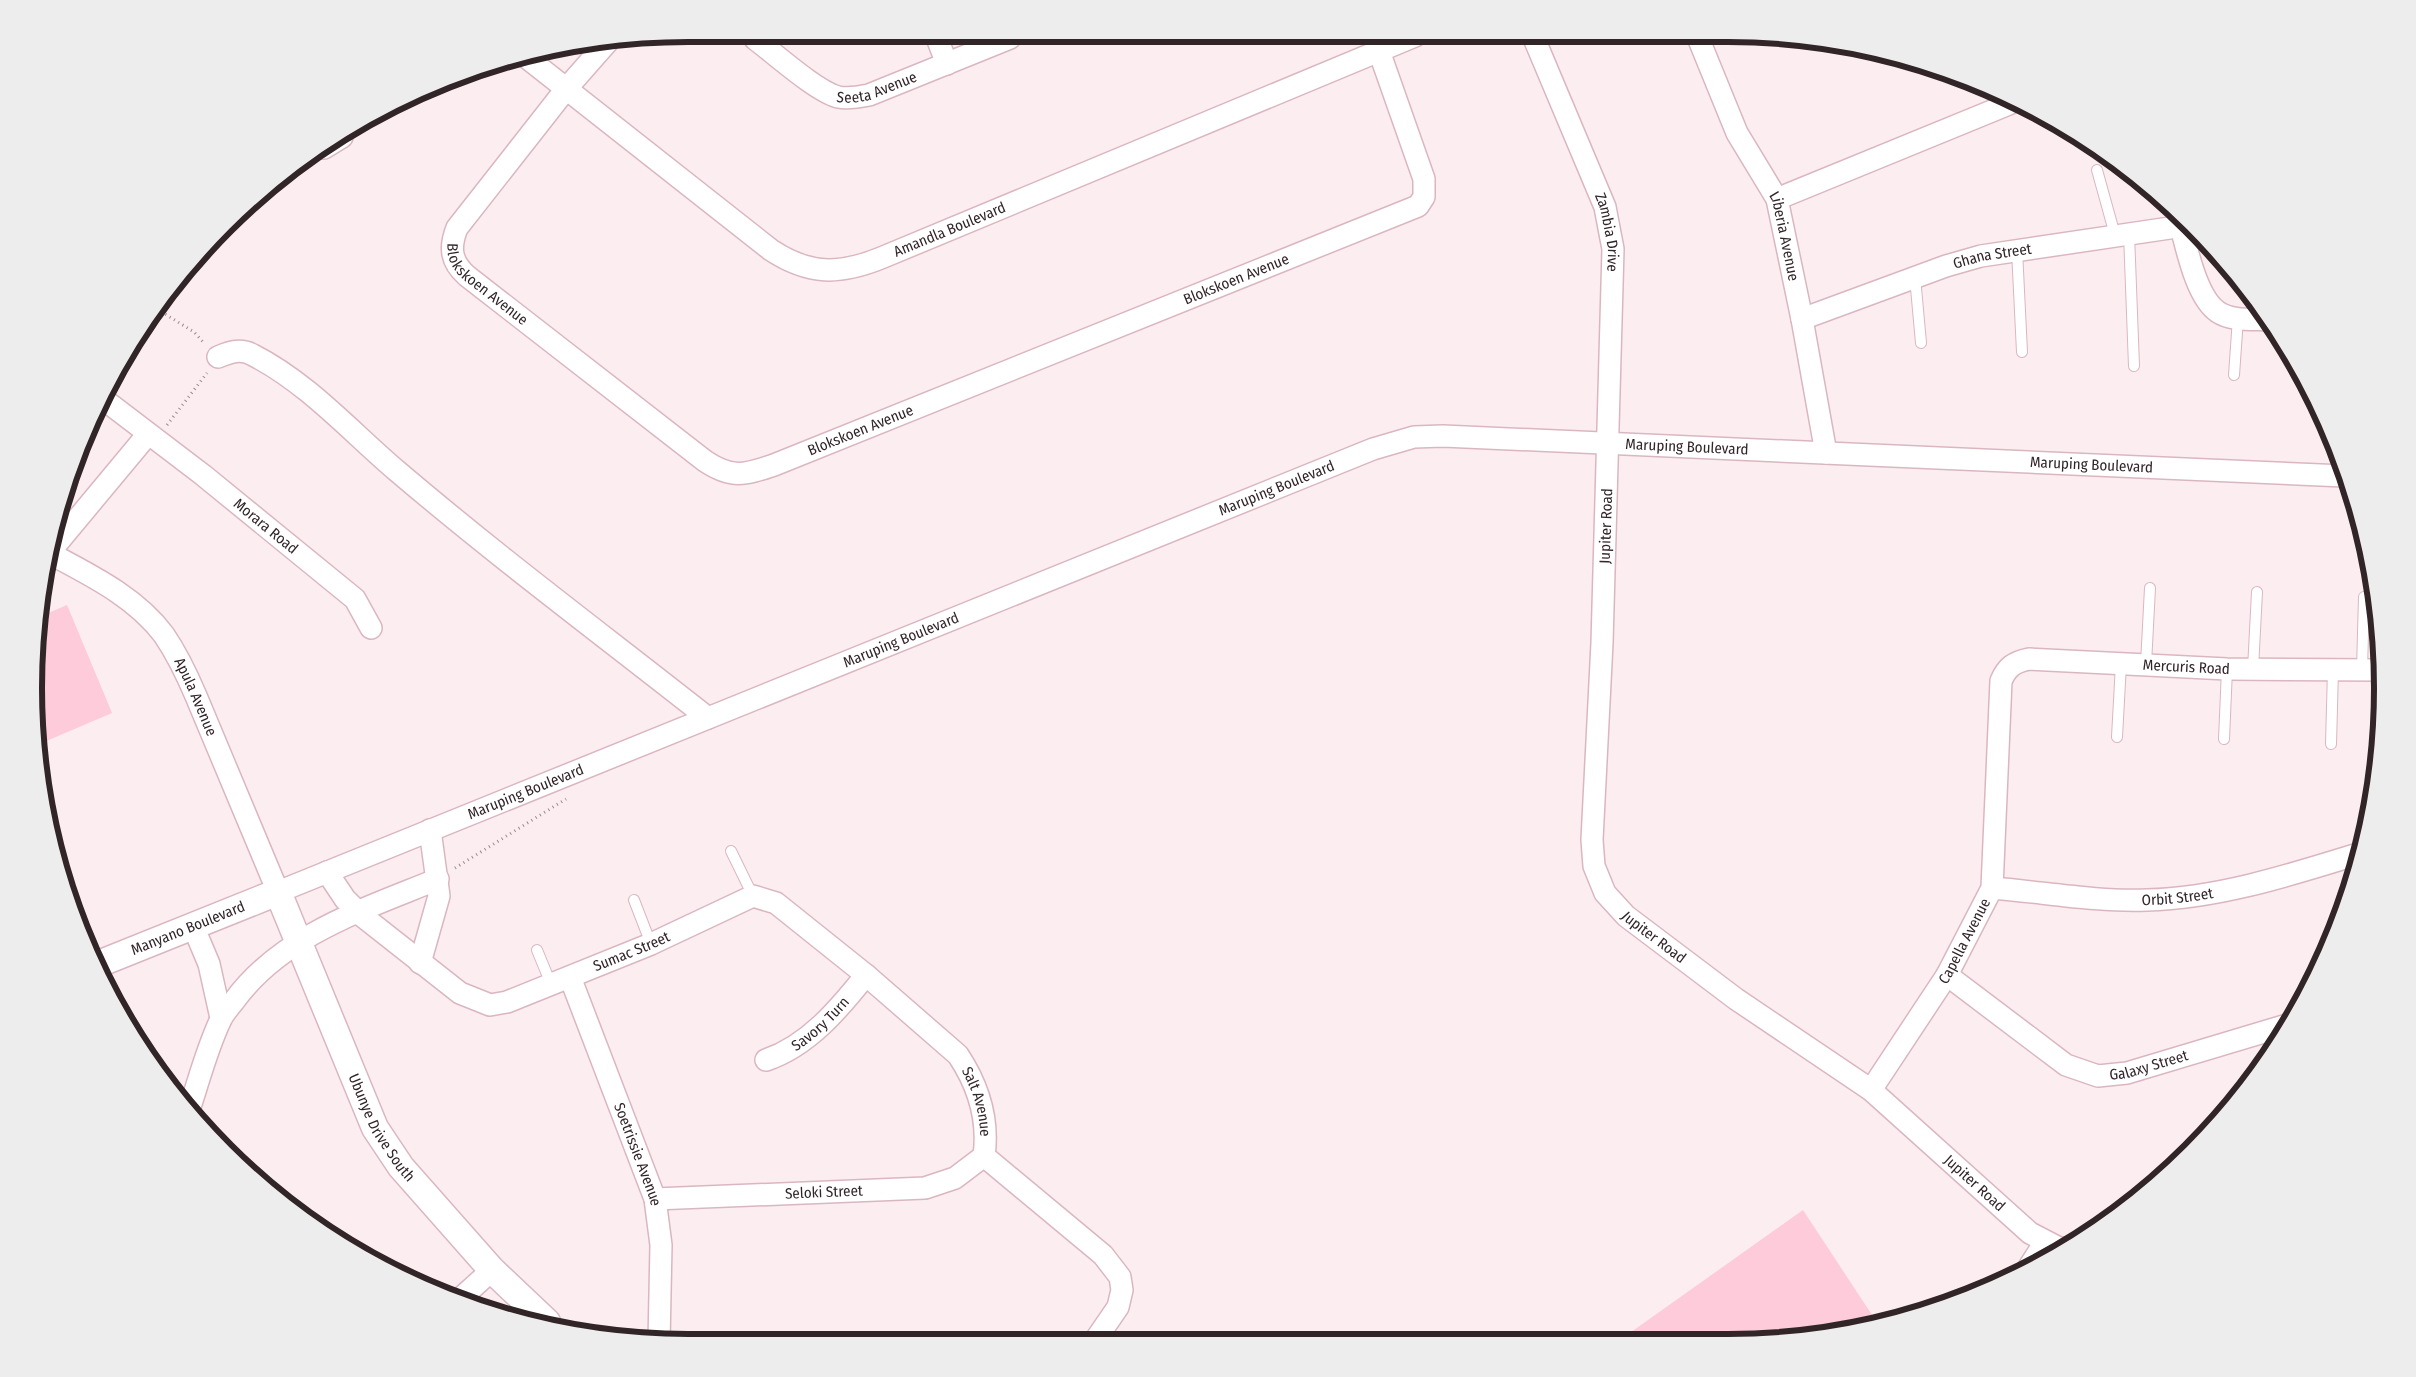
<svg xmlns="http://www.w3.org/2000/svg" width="2416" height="1377" viewBox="0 0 2416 1377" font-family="'Fira Sans Condensed',sans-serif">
<rect width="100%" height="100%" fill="#fcedf1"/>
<g fill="#fdcbd9">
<path d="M67 605 112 713 37 745 35 731 39 617Z"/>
<path d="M1803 1210 1876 1321 1771 1342H1617Z"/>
</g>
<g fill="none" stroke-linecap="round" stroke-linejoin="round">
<defs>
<g id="service">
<path d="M2097 170 2115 235"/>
<path d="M2129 234 2134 366"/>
<path d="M2017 250 2022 352"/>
<path d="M1915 277 1921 343"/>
<path d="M2234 375 2238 318"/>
<path d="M2146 664 2150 588"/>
<path d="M2253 669 2257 592"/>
<path d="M2362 669 2364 597"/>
<path d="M2117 737 2121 664"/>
<path d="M2224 739 2227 669"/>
<path d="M2331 744 2333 670"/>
<path d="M731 851 753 896"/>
<path d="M634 900 651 944"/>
<path d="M537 950 551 984"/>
</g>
<g id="minor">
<path id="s1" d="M1697 35 1737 133 1777 199 1802 319 1826 453"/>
<path id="s2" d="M1533 36 1605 207 1613 249 1602 643 1592 840 1594 866 1605 893 1626 916 1736 999 1871 1090 2030 1233 2059 1248H2065"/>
<path d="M937 38 947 64"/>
<path id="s3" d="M610 39 566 89 457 228C449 248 451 262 467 276L705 461C732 479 744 475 774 465L1418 206 1424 197V179L1379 51"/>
<path id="s4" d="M755 39C775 54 816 91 838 97 848 99 859 97 869 95L1010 38"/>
<path id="s5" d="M526 57 771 250C809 275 839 275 881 258L1415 36"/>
<path d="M324 148 342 137"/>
<path d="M1777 199 2009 104"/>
<path d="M2181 227C2187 250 2197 298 2218 312 2231 321 2253 319 2268 320"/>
<path id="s6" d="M1802 319 1946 266 1981 256 2190 225"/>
<path d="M218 357C230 352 241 348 253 355 308 383 351 432 397 471 498 557 604 636 708 718"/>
<path id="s7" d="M102 398 203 475 355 599 371 628"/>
<path id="s8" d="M49 553C90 575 136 597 164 635 177 654 187 675 196 696L278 892 1373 449 1414 437 1443 436 2344 476"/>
<path d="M49 553 148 434"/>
<path id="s9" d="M327 872 345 899 361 915 460 993 490 1005 507 1002 651 944 753 896 776 903 866 975 958 1055C978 1085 989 1119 984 1156"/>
<path id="s10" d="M1992 888C2043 892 2096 902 2147 900 2219 898 2290 875 2358 854"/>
<path d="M193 926 209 964 221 1018"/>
<path d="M420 963 439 896 430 830"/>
<path id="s11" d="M1947 975 2066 1065 2098 1076 2127 1073 2287 1025"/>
<path id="s12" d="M570 977 655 1199 661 1245 659 1342"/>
<path id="s13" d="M766 1060C808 1046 839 1009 866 975"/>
<path id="s14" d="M1871 1090 1947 975 1992 888 2001 681C2007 667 2014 662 2029 659L2227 669 2380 670"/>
<path d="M189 1110C199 1080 207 1048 221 1019 224 1013 229 1007 234 1001 282 935 365 909 438 879"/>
<path d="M984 1156 1103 1255 1120 1277 1122 1290 1118 1307 1094 1342"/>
<path id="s15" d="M655 1199 925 1188 955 1178 984 1156"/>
<path d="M2029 1267 2045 1242"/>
<path d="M460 1299 492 1270"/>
</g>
<g id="tertiary">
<path id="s16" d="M96 965 278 892 375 1128 401 1167 492 1270 547 1322"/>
</g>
</defs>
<use href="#service" stroke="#dab7c0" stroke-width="12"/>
<use href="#minor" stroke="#dab7c0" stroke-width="24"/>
<use href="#tertiary" stroke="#dab7c0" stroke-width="29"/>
<g stroke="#998b8e" stroke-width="3" stroke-dasharray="1 4" stroke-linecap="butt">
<path d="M157 309 194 332 205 344"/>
<path d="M167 425 207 373"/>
<path d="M455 868 566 799"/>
</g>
<use href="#service" stroke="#fff" stroke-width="10"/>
<use href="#minor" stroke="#fff" stroke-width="21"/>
<use href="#tertiary" stroke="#fff" stroke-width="26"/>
</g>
<g text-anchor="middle" stroke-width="4" stroke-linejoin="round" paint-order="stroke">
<g font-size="15" fill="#322528" stroke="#fefefe">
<text dy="5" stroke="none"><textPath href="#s4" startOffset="142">Seeta Avenue</textPath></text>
<text dy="5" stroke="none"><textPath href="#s5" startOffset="502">Amandla Boulevard</textPath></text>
<text dy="5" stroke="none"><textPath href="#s2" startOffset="211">Zambia Drive</textPath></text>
<text dy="5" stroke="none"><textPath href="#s1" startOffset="221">Liberia Avenue</textPath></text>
<text dy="5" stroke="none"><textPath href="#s6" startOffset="201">Ghana Street</textPath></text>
<text dy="5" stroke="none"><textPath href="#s3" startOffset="1169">Blokskoen Avenue</textPath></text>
<text dy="5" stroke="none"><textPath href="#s3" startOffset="315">Blokskoen Avenue</textPath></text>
<text dy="5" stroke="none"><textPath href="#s3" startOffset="764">Blokskoen Avenue</textPath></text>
<text dy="5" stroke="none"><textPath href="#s8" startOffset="1921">Maruping Boulevard</textPath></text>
<text dy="5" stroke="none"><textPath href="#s8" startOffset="2326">Maruping Boulevard</textPath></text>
<text dy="5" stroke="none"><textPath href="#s8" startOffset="1501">Maruping Boulevard</textPath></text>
<text dy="5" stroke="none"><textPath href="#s7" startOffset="208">Morara Road</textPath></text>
<text transform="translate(1606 526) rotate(-88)" y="5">Jupiter Road</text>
<text dy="5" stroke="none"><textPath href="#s8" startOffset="1096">Maruping Boulevard</textPath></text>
<text dy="5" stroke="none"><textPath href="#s14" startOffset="638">Mercuris Road</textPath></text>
<text dy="5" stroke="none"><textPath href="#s8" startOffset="212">Apula Avenue</textPath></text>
<text dy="5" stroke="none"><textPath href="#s8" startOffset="691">Maruping Boulevard</textPath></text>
<text dy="5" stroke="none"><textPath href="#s10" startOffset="186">Orbit Street</textPath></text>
<text dy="5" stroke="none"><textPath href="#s16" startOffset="99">Manyano Boulevard</textPath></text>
<text dy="5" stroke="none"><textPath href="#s2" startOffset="941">Jupiter Road</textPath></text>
<text dy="5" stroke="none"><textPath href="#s14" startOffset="176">Capella Avenue</textPath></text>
<text dy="5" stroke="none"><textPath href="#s9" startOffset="365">Sumac Street</textPath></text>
<text dy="5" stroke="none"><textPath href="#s13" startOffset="66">Savory Turn</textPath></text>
<text dy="5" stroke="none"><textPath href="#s11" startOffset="235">Galaxy Street</textPath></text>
<text dy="5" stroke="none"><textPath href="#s9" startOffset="811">Salt Avenue</textPath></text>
<text dy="5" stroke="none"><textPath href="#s16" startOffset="454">Ubunye Drive South</textPath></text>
<text dy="5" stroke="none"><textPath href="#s12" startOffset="190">Soetrissie Avenue</textPath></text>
<text dy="5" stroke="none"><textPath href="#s2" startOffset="1346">Jupiter Road</textPath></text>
<text dy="5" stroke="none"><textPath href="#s15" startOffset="169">Seloki Street</textPath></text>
</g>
</g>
<path d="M0 0H2416V1377H0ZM688 42H1728A646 646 0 0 1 2374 688V688A646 646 0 0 1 1728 1334H688A646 646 0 0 1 42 688V688A646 646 0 0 1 688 42Z" fill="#eeeded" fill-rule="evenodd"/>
<path fill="none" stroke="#322528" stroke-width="6" d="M688 42H1728A646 646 0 0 1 2374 688V688A646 646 0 0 1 1728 1334H688A646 646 0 0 1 42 688V688A646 646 0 0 1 688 42Z"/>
</svg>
